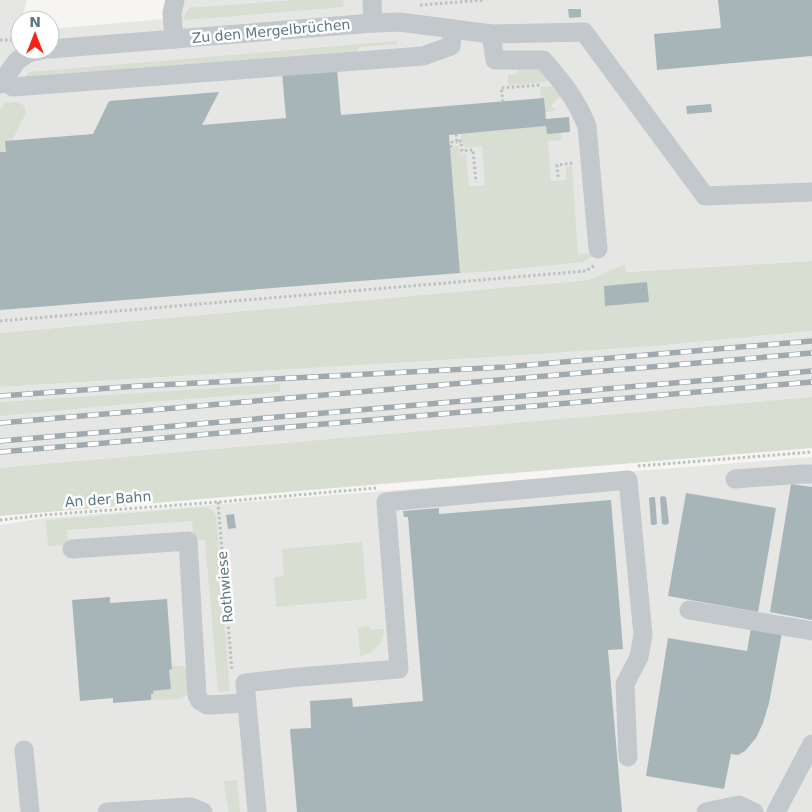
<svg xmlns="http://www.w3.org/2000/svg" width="812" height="812" viewBox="0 0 812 812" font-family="'DejaVu Sans',sans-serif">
<rect width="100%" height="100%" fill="#f6f5f2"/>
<g fill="#e6e7e5">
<path d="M0 0H27L22 20H20V50H50V29L163 19 167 0H812V261L625 272V264L589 280 0 333Z"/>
<path d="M812 331V397L0 469V387L510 356 655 346Z"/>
<path d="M812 457V812H0V525L44 518Z"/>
</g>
<g fill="#d8ded2">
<path d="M294 0H343L344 7 184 20 183 18 189 8Z"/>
<path d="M397 41V44L360 47 356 53 23 80 29 72Z"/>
<path d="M540 68 548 80 547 82 508 85V75L517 74V69Z"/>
<path d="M554 86 561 96 551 105 555 110 545 113 544 99H541L540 87Z"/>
<path d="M16 102C23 103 27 108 25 115L6 152H0V109L5 103Z"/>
<path d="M546 126 561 133 562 140 548 141 551 181 566 180V167L572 166 578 254 592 253 593 256 583 262 494 271 460 273 450 149 455 148V146L459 145 460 155 466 154 469 187 485 185 482 146 465 148V145H463V140H461V134Z"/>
<path d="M812 261V331L655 346 510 356 0 387V333L589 280 625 264 626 272Z"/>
<path d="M280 384V392L149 402 0 416V402Z"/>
<path d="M812 397V448L0 516V468Z"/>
<path d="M205 507C211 508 213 510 216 516L230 691 218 692 205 540H194L192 521 67 530V543L64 545 48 546 46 520Z"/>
<path d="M362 542 367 599 276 607 274 577 284 576 282 549Z"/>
<path d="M368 626 371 630 384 629C384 644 374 653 360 656L358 628Z"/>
<path d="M172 666H184C188 671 188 675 188 682 188 686 189 690 187 694 182 702 160 699 151 700V694H153V691L171 689 169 670 172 669Z"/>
<path d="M237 780 240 812H229L226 798 224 781Z"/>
</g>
<g fill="#a8b5b8">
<path d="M718 0H812V56L657 70 654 34 721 28Z"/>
<path d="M568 9H581V17L569 18Z"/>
<path d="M337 69 341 115 544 98 546 119 569 117 570 132 547 134 546 126 449 135 460 273 0 310V152H6L5 141 93 134 109 101 219 92 202 125 286 118 282 73Z"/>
<path d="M711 104 712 112 687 114 686 106Z"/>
<path d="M647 282 649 302 605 306 604 286Z"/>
<path d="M791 484 812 487V620L770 612Z"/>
<path d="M686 493 776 508 758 612 668 596Z"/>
<path d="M663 496 666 497 669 523 666 525 662 524 660 497Z"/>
<path d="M652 497H655L657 524 654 525H651L649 498Z"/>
<path d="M611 500 623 649 608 650 622 812H297L290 729 311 728 310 701 352 698 353 707 423 701 408 517H404L403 511 439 508V514Z"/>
<path d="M234 514 236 528 228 529 226 515Z"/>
<path d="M110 597V603L167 599 172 669 169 670 171 689 153 691V694H151V700L113 703V698L80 701 72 600Z"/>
<path d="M751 628 782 633 769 703 763 723 756 738 745 751 738 755 731 754 724 789 646 776 668 638 747 651Z"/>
</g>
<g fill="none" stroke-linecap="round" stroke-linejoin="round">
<g stroke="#bcc0c1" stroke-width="3" stroke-dasharray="2.5 2.5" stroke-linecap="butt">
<path d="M420 5 485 0"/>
<path d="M0 40H16"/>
<path d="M503 102 501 88 541 85"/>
<path d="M456 134 457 142 461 141 462 151 473 150 476 182"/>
<path d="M450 147 452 146V142H457"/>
<path d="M558 177 557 165 574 163"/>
<path d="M0 321 586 271 595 265"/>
<path d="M638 466 812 452"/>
<path d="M218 502 232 671"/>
<path d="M0 520 44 515 218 502 376 488"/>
</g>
<g stroke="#c2c8cb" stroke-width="19">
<path d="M372 0 373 23"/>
<path d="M491 34 495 60H543C563 83 575 97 587 126L598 249"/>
<path d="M174 39 172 13 175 0"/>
<path d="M50 49 373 23 400 22 491 34 584 32 705 196 812 192"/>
<path d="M3 81 13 87 423 56 451 46 453 29"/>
<path d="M0 84 17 61 28 53 42 50"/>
<path d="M735 479 802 474H812"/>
<path d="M72 549 188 541 197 695 200 701 207 705 247 703"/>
<path d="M689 610 812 631"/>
<path d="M24 750 30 812"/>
<path d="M107 812 191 807 203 812"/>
<path d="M257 812 245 683 299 677 399 669 386 502 628 480 643 635 639 657 625 684 628 757"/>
<path d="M706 812 739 805 754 812"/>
<path d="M776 812 812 744"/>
</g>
<defs>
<g id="rail">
<path d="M0 396 138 386 505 367 812 341"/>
<path d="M0 423 812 353"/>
<path d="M0 441 812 371"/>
<path d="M0 452 812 382"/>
</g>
</defs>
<use href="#rail" stroke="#a0aaae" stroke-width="5.5"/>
<use href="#rail" stroke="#fff" stroke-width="4" stroke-dasharray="11" stroke-linecap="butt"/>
</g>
<g text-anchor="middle" stroke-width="5" stroke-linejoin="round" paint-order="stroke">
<g font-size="14" fill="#5d7780" stroke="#fff">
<text transform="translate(271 31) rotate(-5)" y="5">Zu den Mergelbrüchen</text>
<text transform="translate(108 499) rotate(-4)" y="5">An der Bahn</text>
<text transform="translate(225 587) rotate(-95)" y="5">Rothwiese</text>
</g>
</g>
<g transform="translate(35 35)"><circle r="24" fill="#ffffff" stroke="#bec9cc"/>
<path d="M0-4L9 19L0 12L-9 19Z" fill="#f62412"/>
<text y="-8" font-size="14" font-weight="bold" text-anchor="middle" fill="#5d7780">N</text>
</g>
</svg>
